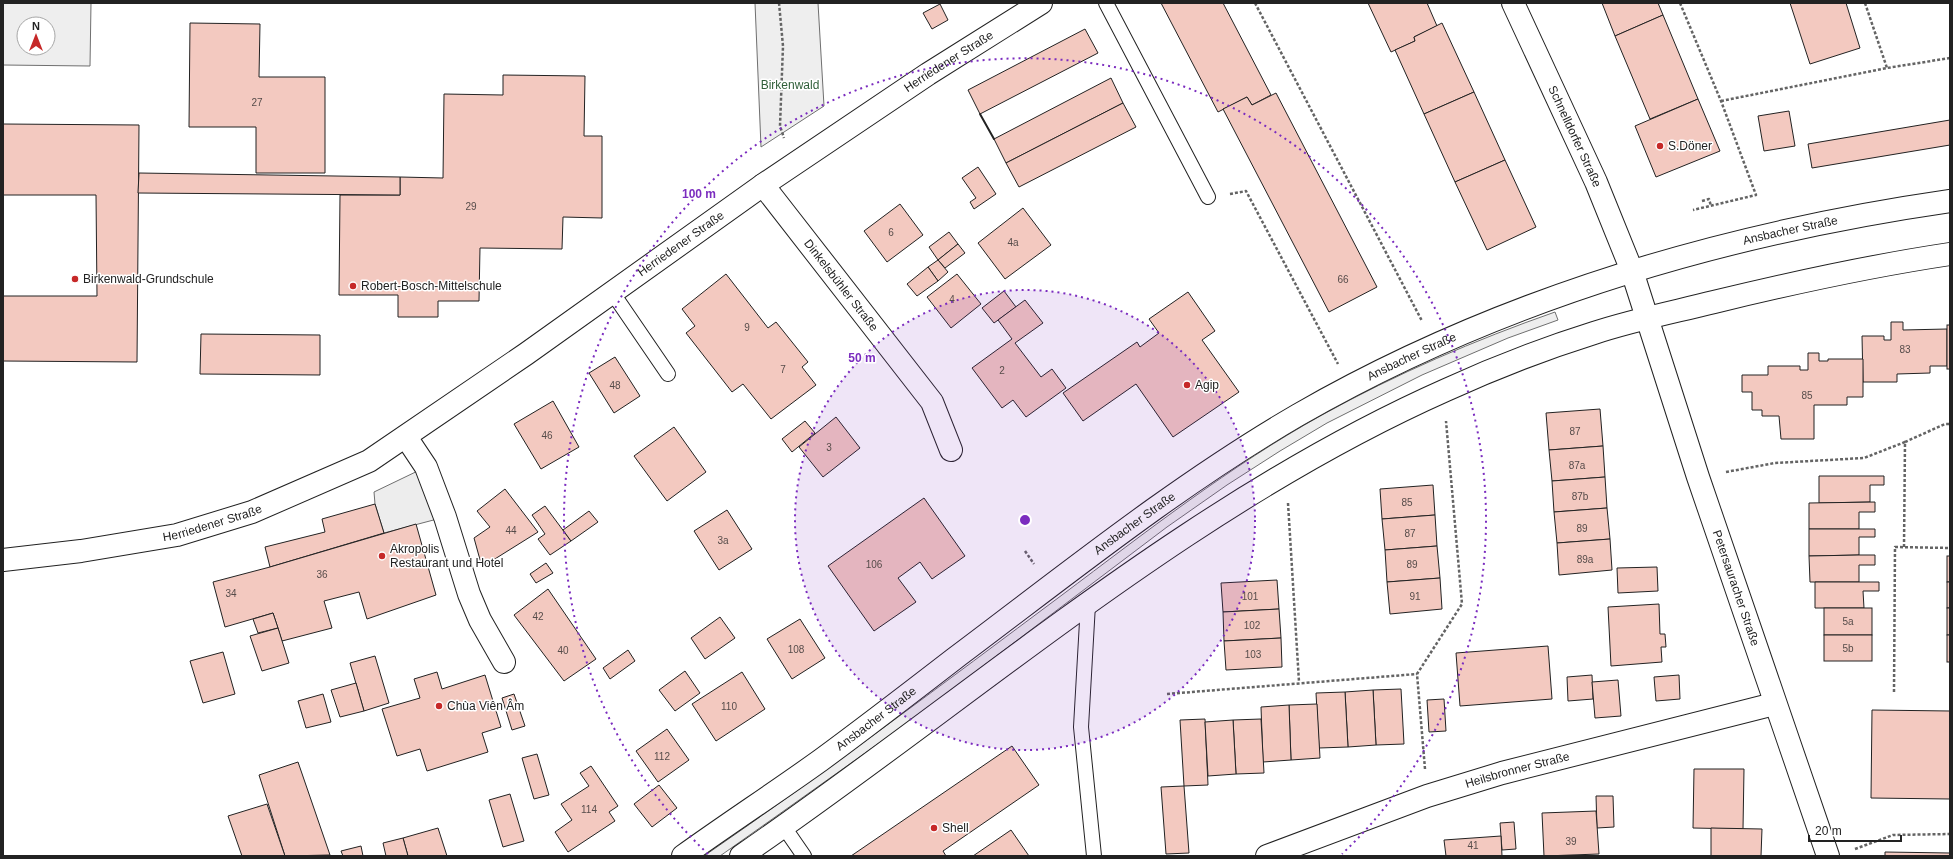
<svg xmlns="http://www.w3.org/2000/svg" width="1953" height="859" viewBox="0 0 1953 859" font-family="Helvetica,sans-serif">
<rect width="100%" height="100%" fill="#fff"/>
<g fill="#eee" stroke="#6f6f6f" fill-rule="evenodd">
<path d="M3 3H91L90 66 3 65ZM24 24H48V48H24Z"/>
<path d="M755 3H818L824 106 761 147Z"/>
<path d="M1555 312 1558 320 1508 338 1422 375 1327 423 1280 451 1227 485 1167 527 913 719 778 815 720 856H704C826 772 944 683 1062 595 1146 532 1230 466 1322 415 1396 374 1475 340 1555 312Z"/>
</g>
<path fill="#ededed" stroke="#6f6f6f" d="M426 467 445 517 384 533 375 504 374 492Z"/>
<g fill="#f3c9c0" stroke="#222">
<path d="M1161 3H1223L1271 95 1252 105 1247 97 1218 112Z"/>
<path d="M1368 3H1427L1437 26 1414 37 1415 41 1391 52Z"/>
<path d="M1602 3H1658L1663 15 1615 36Z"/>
<path d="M1790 3H1846L1860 48 1810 64Z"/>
<path d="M940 4 948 20 932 29 923 13Z"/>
<path d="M1663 15 1698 99 1650 119 1615 36Z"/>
<path d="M190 23 260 24 259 77H325V173H256V127H189Z"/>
<path d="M1442 23 1474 92 1424 114 1395 50 1415 41 1414 37Z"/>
<path d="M1085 29 1098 53 980 114 968 90Z"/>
<path d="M503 75 585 76 584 136H602V218L563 217 562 249 480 248 479 301H438V317H398V295H339L340 195H400V177L443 178 444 94 503 95Z"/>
<path d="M1111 78 1123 103 1006 163 994 139Z"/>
<path d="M1474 92 1505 160 1455 182 1424 114Z"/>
<path d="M1276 93 1377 287 1329 312 1223 109 1247 97 1252 105Z"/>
<path d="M1698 99 1720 151 1656 177 1635 126Z"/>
<path d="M1123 103 1136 127 1019 187 1006 163Z"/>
<path d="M1789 111 1795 146 1764 151 1758 116Z"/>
<path d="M1950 120V145L1812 168 1808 144Z"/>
<path d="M3 124 139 125 137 362 3 361V296H97L96 195H3Z"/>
<path d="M1505 160 1536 227 1487 250 1455 182Z"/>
<path d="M978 167 996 194 974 209 970 202 976 198 962 178Z"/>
<path d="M139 173 400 177V195L138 193Z"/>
<path d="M900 204 923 235 887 262 864 231Z"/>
<path d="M1023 208 1051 245 1005 279 978 243Z"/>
<path d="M949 232 958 244 938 260 929 247Z"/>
<path d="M958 244 965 253 945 268 938 260Z"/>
<path d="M938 260 948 272 938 281 928 267Z"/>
<path d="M928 267 938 281 917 296 907 284Z"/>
<path d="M726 274 768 328 776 322 808 362 802 367 816 385 771 419 743 384 732 392 686 333 695 326 682 309Z"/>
<path d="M957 274 981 304 951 328 927 297Z"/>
<path d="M1004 291 1016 307 994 323 982 308Z"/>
<path d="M1188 292 1215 331 1202 340 1239 392 1173 437 1136 384 1083 421 1063 393 1137 342 1140 347 1159 333 1149 319Z"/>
<path d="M1025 300 1043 323 1015 343 1041 377 1052 369 1066 388 1026 417 1013 400 1002 408 972 368 1012 339 998 320Z"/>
<path d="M1891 322H1903V330L1947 329V366H1930V373L1897 374V382H1863L1862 336H1884V340H1891Z"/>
<rect x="1947" y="325" width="3" height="44"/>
<path d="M201 334 320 335V375L200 374Z"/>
<path d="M1808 353H1819V361H1828V359H1863V397H1847V405H1814V439H1781L1779 416H1762V410H1752V392H1742V375H1768V366H1800V370H1808Z"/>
<path d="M615 357 640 396 614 413 589 373Z"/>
<path d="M553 401 579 447 541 469 514 424Z"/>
<path d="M1600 409 1603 446 1549 450 1546 413Z"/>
<path d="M836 417 860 448 823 477 799 447Z"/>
<path d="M805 421 815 433 792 452 782 439Z"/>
<path d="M674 427 706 472 667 501 634 456Z"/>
<path d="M1603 446 1605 477 1552 481 1549 450Z"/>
<path d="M1819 476H1884V485H1870V502L1819 503Z"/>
<path d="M1605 477 1607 508 1554 512 1552 481Z"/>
<path d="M1433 485 1435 515 1382 519 1380 489Z"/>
<path d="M505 489 538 532 482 567 474 538 490 527 477 511Z"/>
<path d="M924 498 965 556 932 579 920 562 898 578 916 602 874 631 828 566Z"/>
<path d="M1875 502V512H1859V529H1809V503Z"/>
<path d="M375 504 384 533 270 567 265 547 325 532 322 519Z"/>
<path d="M545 506 571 541 550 555 538 539 545 534 532 515Z"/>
<path d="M1607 508 1610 539 1557 543 1554 512Z"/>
<path d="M727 510 752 549 719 570 694 531Z"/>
<path d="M589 511 598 522 571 541 563 530Z"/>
<path d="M1435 515 1437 546 1385 550 1382 519Z"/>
<path d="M416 524 436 595 367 619 359 592 324 601 332 628 282 641 273 613 225 627 213 582 270 567Z"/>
<path d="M1809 529H1875V537H1859V555L1809 556Z"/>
<path d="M1610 539 1612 570 1559 575 1557 543Z"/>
<path d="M1437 546 1440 578 1387 582 1385 550Z"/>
<path d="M1859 555H1875V565H1859V582H1810L1809 556Z"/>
<rect x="1947" y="556" width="3" height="26"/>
<path d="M546 563 553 573 536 583 530 574Z"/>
<path d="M1657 567 1658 591 1618 593 1617 568Z"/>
<path d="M1440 578 1442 609 1390 614 1387 582Z"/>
<path d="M1277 580 1279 609 1223 612 1221 583Z"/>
<path d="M1815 582H1879V591H1863L1864 608H1815Z"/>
<rect x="1947" y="582" width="3" height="26"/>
<path d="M548 589 596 659 564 681 514 615Z"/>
<path d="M1659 604 1660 634H1665L1666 647H1661L1662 662 1611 666 1608 607Z"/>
<rect x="1824" y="608" width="48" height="27"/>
<rect x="1947" y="608" width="3" height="27"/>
<path d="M1279 609 1281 638 1224 641 1223 612Z"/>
<path d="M273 613 278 628 258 633 253 619Z"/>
<path d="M720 617 735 638 705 659 691 638Z"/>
<path d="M800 619 825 658 792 679 767 639Z"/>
<path d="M278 628 289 663 262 671 250 636Z"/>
<rect x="1824" y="635" width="48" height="26"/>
<rect x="1947" y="635" width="3" height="27"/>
<path d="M1281 638 1282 667 1226 670 1224 641Z"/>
<path d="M1548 646 1552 699 1460 706 1456 653Z"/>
<path d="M628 650 635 661 610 679 603 668Z"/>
<path d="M223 652 235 694 203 703 190 661Z"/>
<path d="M375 656 389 703 364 711 350 663Z"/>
<path d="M685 671 700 693 675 711 659 690Z"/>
<path d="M437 672 442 689 485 675 501 727 482 733 488 752 427 771 420 749 397 756 382 709 420 698 414 679Z"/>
<path d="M742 672 765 709 716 741 692 704Z"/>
<path d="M1592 675 1593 699 1568 701 1567 677Z"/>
<path d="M1679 675 1680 699 1656 701 1654 677Z"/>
<path d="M1618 680 1621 716 1595 718 1592 682Z"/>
<path d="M356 683 364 711 340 717 331 690Z"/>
<path d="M1401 689 1404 744 1376 745 1373 690Z"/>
<path d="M1373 690 1376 745 1348 747 1345 692Z"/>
<path d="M1345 692 1348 747 1319 748 1316 693Z"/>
<path d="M323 694 331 722 306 728 298 701Z"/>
<path d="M514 694 525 726 512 730 502 698Z"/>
<path d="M1444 699 1446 731 1429 732 1427 700Z"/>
<path d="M1317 704 1320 758 1291 760 1289 705Z"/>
<path d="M1289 705 1291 760 1263 762 1261 707Z"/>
<path d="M1872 710 1950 711V799L1871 798Z"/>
<path d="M1205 719 1208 785 1184 786 1180 720Z"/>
<path d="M1261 719 1264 773 1236 774 1233 720Z"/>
<path d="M1233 720 1236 774 1208 776 1205 722Z"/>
<path d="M667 729 689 760 658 782 636 751Z"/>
<path d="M1012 746 1039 785 943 851 946 856H851Z"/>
<path d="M537 754 549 795 534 799 522 758Z"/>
<path d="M298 762 330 855 285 856 259 775Z"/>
<path d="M591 766 618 806 609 812 615 821 568 852 555 832 572 820 561 804 589 786 580 773Z"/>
<path d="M1694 769H1744L1743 829 1693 828Z"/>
<path d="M659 785 677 808 652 827 634 804Z"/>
<path d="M1184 786 1189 853 1166 854 1161 787Z"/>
<path d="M510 794 524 841 503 847 489 800Z"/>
<path d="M1596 796H1613L1614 827 1597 828Z"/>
<path d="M267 804 285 856H242L228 816Z"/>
<path d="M1596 811 1599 854 1544 856 1542 813Z"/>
<path d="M1514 822 1516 849 1502 850 1500 823Z"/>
<path d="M438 828 447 856H408L403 838Z"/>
<path d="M1711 828 1762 829 1761 856H1711Z"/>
<path d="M1011 830 1029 856H973Z"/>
<path d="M1501 836 1502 856H1446L1444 840Z"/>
<path d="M403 838 408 856H386L383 843Z"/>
<path d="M361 846 363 856H343L341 851Z"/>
<path d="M1885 852 1950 853V856H1885Z"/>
</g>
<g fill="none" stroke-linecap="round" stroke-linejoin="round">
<defs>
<g id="lane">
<path d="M1106 3 1208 197"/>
<path d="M612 292 668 374"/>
<path d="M1088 604 1081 727 1094 856"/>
<path d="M784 827 804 856"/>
</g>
<g id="street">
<path id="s1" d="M1513 3 1596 182 1632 271 1698 477 1828 856"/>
<path id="s2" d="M763 185 932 402 951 450"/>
<path d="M406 437 426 467 445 517 469 594 480 620 504 662"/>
<path id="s3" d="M3 560 81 551 177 535 252 512 369 461 526 354 763 185 928 74 1041 3"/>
<path id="s4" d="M1267 856 1427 796 1502 773 1774 704"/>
</g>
<g id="primary">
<path id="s5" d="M683 856C729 823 775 793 821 760 866 727 910 693 954 659 1066 575 1176 486 1298 415 1498 300 1722 234 1950 201"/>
<path d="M741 856C973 697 1187 505 1446 390 1494 368 1543 349 1594 333 1633 320 1674 312 1714 302 1792 283 1870 266 1950 254"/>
</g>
</defs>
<use href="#lane" stroke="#222" stroke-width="16"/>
<use href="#street" stroke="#222" stroke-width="24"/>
<use href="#primary" stroke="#222" stroke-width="24"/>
<g stroke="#646464" stroke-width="2.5" stroke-dasharray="3 2" stroke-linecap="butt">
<path d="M779 3 783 46 780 126 784 138"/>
<path d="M1255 3 1422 321"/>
<path d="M1680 3 1721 101 1756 195 1693 210"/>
<path d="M1865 3 1887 68"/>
<path d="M1721 101 1887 68 1950 58"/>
<path d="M1230 194 1246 191 1338 364"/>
<path d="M1702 201 1709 199 1711 206"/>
<path d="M1726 472 1775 463 1864 458 1905 442"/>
<path d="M1288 503 1299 682"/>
<path d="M1904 547 1905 442 1945 424H1950"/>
<path d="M1025 551 1034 564"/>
<path d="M1894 692 1895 547 1950 548"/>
<path d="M1167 694 1417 674"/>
<path d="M1425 769 1417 674 1462 604 1446 421"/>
<path d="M1855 849 1893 835 1950 834"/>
</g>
<use href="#lane" stroke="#fff" stroke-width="14"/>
<use href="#street" stroke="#fff" stroke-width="22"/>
<use href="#primary" stroke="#fff" stroke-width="22"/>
<path stroke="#222" stroke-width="2" d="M980 114 994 139"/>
</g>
<circle cx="1025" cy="520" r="230" fill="#7b2cbf" fill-opacity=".12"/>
<g fill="none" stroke="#7b2cbf" stroke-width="2" stroke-dasharray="2 4">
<circle cx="1025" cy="520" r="230"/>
<path d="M708 854A461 461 0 1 1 1342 854"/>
</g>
<g fill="#c62828" stroke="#fff" stroke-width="1.5">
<circle cx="1660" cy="146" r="4"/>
<circle cx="75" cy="279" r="4"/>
<circle cx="353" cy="286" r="4"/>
<circle cx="1187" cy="385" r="4"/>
<circle cx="382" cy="556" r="4"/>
<circle cx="439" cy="706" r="4"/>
<circle cx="934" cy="828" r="4"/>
</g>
<g text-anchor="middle" stroke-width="3" stroke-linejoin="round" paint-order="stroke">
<g font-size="10" fill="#564c4a">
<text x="257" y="106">27</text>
<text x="471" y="210">29</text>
<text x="891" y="236">6</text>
<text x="1013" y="246">4a</text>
<text x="1343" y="283">66</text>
<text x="952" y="303">4</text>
<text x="747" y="331">9</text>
<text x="1905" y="353">83</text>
<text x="783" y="373">7</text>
<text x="1002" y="374">2</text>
<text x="615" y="389">48</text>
<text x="1807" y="399">85</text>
<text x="1575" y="435">87</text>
<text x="547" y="439">46</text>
<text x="829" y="451">3</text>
<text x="1577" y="469">87a</text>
<text x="1580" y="500">87b</text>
<text x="1407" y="506">85</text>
<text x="1582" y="532">89</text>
<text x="511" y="534">44</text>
<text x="1410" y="537">87</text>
<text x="723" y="544">3a</text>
<text x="1585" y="563">89a</text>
<text x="874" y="568">106</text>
<text x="1412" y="568">89</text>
<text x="322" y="578">36</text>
<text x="231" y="597">34</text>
<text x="1250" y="600">101</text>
<text x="1415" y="600">91</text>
<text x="538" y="620">42</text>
<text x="1848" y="625">5a</text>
<text x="1252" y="629">102</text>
<text x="1848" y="652">5b</text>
<text x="796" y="653">108</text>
<text x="563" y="654">40</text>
<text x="1253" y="658">103</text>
<text x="729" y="710">110</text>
<text x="662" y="760">112</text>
<text x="589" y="813">114</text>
<text x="1571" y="845">39</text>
<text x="1473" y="849">41</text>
</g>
<g font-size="12" fill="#222" stroke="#fff">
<text dy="4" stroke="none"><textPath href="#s3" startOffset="1086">Herriedener Straße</textPath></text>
<text dy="4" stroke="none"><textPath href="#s1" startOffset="147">Schnelldorfer Straße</textPath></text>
<text dy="4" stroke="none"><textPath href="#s5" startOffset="1285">Ansbacher Straße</textPath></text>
<text dy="4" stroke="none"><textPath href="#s3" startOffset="762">Herriedener Straße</textPath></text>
<text dy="4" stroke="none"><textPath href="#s2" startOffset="127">Dinkelsbühler Straße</textPath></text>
<text dy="4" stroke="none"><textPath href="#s5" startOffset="885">Ansbacher Straße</textPath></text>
<text dy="4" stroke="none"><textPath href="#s3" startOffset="213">Herriedener Straße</textPath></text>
<text dy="4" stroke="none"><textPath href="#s5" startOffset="561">Ansbacher Straße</textPath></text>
<text dy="4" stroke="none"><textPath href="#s1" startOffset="627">Petersauracher Straße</textPath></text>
<text dy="4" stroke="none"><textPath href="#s5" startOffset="237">Ansbacher Straße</textPath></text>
<text dy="4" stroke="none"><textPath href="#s4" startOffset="265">Heilsbronner Straße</textPath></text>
</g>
<g font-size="12" fill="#2f5e38" stroke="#fff">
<text x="790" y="89">Birkenwald</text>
</g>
<g font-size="12" fill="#222" stroke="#fff" text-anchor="start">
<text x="1668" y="150">S.Döner</text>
<text x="83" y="283">Birkenwald-Grundschule</text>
<text x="361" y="290">Robert-Bosch-Mittelschule</text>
<text x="1195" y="389">Agip</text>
<text x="390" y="553">Akropolis<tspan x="390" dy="14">Restaurant und Hotel</tspan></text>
<text x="447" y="710">Chùa Viên Âm</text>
<text x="942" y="832">Shell</text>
</g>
</g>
<circle cx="1025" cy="520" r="6" fill="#7b2cbf" stroke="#fff" stroke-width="2"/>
<g font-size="12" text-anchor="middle" font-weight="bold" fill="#7b2cbf" stroke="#fff" stroke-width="3" stroke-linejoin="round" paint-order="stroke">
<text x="699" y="198">100 m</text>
<text x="862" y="362">50 m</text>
</g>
<rect width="1953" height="859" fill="none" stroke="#222222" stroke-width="8"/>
<g transform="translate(36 36)"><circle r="19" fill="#ffffff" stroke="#a7a7a7"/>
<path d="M0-3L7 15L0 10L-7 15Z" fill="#c62828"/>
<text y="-6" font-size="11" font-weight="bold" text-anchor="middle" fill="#222222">N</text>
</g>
<path d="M1809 835v6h92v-6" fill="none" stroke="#222222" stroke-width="2"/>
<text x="1815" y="835" font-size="12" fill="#222222" stroke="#ffffff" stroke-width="3" paint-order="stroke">20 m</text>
</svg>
